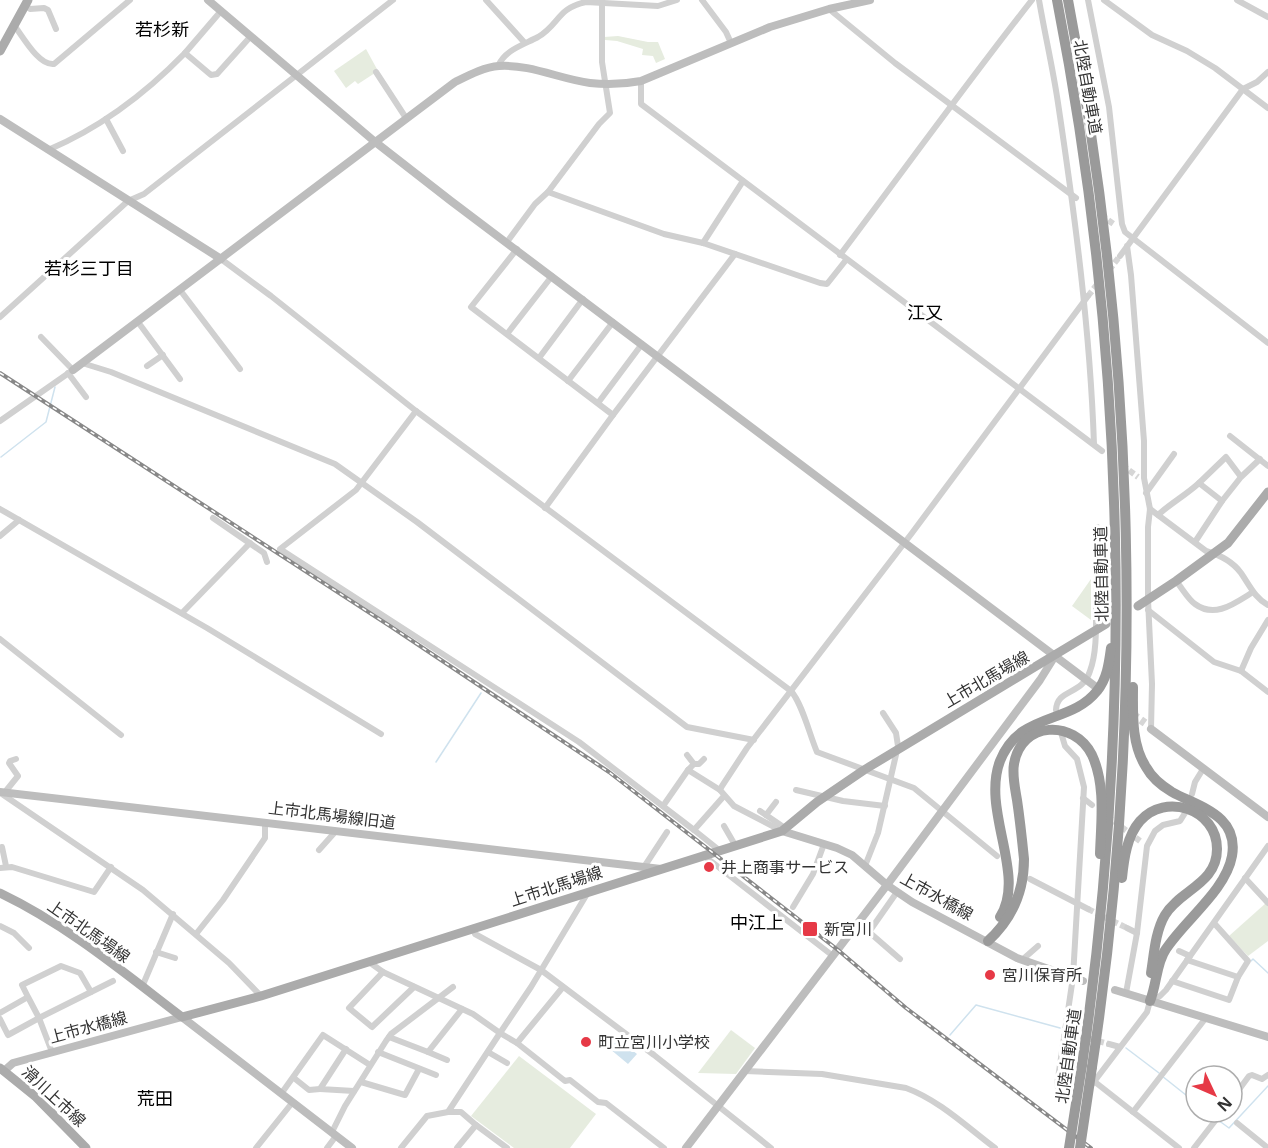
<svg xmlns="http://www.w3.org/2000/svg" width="1268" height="1148" viewBox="0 0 1268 1148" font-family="'Noto Sans','Noto Sans JP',sans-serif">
<rect width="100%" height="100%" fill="#fff"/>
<g fill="#e6ecdf">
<path d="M618 36 648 42H658L665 59 656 63 653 56 642 55 643 49 617 41 605 40 604 37Z"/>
<path d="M366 49 378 71 358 84 355 81 346 88 334 71Z"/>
<path d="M1091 579V620L1072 606Z"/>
<path d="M1266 903 1268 905V941L1248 956 1229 936Z"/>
<path d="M731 1030 755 1048 736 1074 698 1073Z"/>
<path d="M519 1056 596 1114 570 1148H514L471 1116Z"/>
</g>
<path fill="#cfe2ee" d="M618 1039 637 1054 628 1064 610 1049Z"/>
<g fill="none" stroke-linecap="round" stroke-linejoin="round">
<g stroke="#cfe2ee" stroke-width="1.5">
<path d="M1 457 46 422 55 387"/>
<path d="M436 762 481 693"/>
<path d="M1251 961 1253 959 1268 973"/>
<path d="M1069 1030 1081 1034"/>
<path d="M950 1035 976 1005 1060 1028"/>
<path d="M1126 1048 1159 1073"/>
<path d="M1162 1076 1196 1103"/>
<path d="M1208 1112 1215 1117"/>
<path d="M1218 1120 1229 1128 1268 1086"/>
</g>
<g stroke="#d6d6d6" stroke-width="6" stroke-dasharray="6 3" stroke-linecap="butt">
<path d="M1101 215 1115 225"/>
<path d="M1109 270 1120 256"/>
<path d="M1088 296 1099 282"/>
<path d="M1122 465 1138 477"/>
<path d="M1107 816 1140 841"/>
<path d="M1088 909 1127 928"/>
<path d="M1072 1034 1109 1044"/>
</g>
<path stroke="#d6d6d6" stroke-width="8" stroke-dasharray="8 4" stroke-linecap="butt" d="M1131 713 1145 723"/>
<g stroke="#d0d0d0" stroke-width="6">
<path d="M486 0 524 42"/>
<path d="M702 0 726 32 731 43"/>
<path d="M1039 0C1045 35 1053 69 1058 103 1075 216 1090 330 1094 444"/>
<path d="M1088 0 1109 107 1122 224 1125 232 1268 343"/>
<path d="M1104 0 1152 35 1187 51 1215 68 1268 108"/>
<path d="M1237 0 1268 17"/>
<path d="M25 5 30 9 44 8 48 10 56 29"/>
<path d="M829 9 895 63 1076 198"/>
<path d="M221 11 185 53 211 75 217 74 251 36"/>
<path d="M14 25C23 37 39 66 54 64L130 0"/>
<path d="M498 66C505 50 523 45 538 37 559 25 557 8 586 2L658 6 677 0"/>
<path d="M376 72 406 118"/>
<path d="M641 81V104L1102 451"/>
<path d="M106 119 123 151"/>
<path d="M48 150C100 128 146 93 185 53"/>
<path d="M548 192 664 234 703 243 820 283 827 284 846 260"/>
<path d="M507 242 535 204 548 192 599 124 610 113 602 62V3"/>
<path d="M703 243 743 181"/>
<path d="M1127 246 1131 275 1144 441V478L1150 509 1148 527V600L1152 684 1151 729"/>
<path d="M517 249 471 307 613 415"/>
<path d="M840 255C904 170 966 84 1032 0"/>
<path d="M1120 256 1243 89 1257 82 1268 72"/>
<path d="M221 259 271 296 416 411 791 691C802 703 810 736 817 752L914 788 997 856"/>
<path d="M180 290 240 369"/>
<path d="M0 317 128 201 144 194 393 0"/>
<path d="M138 322 180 379"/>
<path d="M507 334 552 276"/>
<path d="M539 358 583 299"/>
<path d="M82 363 111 372 335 464 417 522 687 727 754 740"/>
<path d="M147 366 163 355"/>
<path d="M68 373 86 397"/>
<path d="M568 381 613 322"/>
<path d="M598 403 642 344"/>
<path d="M416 411 356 490 280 549 579 742 694 830"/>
<path d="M0 421 73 370 41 337"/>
<path d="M1230 436 1268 466"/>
<path d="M1241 477 1222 501 1199 483 1226 457 1241 477 1260 459"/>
<path d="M1146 493 1174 454"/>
<path d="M545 508 613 415 735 254"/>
<path d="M0 509 207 628 381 734"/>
<path d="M1150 509 1206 551C1220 555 1233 562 1241 573 1250 586 1255 598 1268 605"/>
<path d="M1158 515C1171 503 1186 495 1199 483"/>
<path d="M213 518 264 553 267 562"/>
<path d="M0 536 19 520"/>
<path d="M1195 542 1222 501"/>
<path d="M1176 581C1182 588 1188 599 1195 604 1215 619 1235 603 1253 592"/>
<path d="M1148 610 1214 662 1241 671 1268 692"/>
<path d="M182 613 250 543"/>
<path d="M0 639 121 735"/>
<path d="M1241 671 1251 648 1268 620"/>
<path d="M1056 710C1057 688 1082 696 1090 671 1097 652 1096 627 1096 606 1096 580 1096 553 1097 527"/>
<path d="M1062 736 1065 746 1077 759 1084 787 1073 977 1057 1085 1061 1093 1077 1099"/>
<path d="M687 755 694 764 688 770 720 790"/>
<path d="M694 764H699L704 759"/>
<path d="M796 790 843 801 885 806"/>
<path d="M5 792 18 776 9 763 10 761 16 759"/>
<path d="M2 794 143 890 229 963 261 996"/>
<path d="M1192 794 1195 782 1203 769"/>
<path d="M1083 798 1092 805"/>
<path d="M663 806 688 770"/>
<path d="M760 811 782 826V831"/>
<path d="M766 815 776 802"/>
<path d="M724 826 735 845"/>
<path d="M782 831 734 806 720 790 722 786 747 748 912 533 1088 296"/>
<path d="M2 847 6 866"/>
<path d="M319 850 336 831"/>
<path d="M719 850 694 830 724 796"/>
<path d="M703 855 833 956"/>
<path d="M865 866 878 833 898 746 896 733 883 713"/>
<path d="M644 867 667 832"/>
<path d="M0 868 12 867 94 892 111 867"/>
<path d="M1245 878 1268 903"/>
<path d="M1030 879 1088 909"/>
<path d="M793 907 813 874 824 844"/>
<path d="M857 924 869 932 897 892"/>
<path d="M0 926 14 933 29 948"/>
<path d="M472 928 475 934 541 970 654 1055 771 1148"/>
<path d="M1127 928 1137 933"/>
<path d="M869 932 900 959"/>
<path d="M196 934 223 900 265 838V823"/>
<path d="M1179 951 1190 956"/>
<path d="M156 952 175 958"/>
<path d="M1022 960 1038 946"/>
<path d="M1187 960 1238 977"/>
<path d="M369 962 383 972 473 1014 500 1033 531 987 587 894"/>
<path d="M383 972 349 1008 372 1027 414 987"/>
<path d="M1172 981 1229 1000 1238 977 1248 961 1214 923"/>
<path d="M142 987 173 914"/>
<path d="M91 992 113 981"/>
<path d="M1126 993 1137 933 1147 846 1155 831 1163 825 1180 821 1185 813"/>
<path d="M0 1013 28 997 39 1018 91 992 80 973 61 966 22 985 28 997"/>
<path d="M0 1019 8 1035 39 1018 52 1052"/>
<path d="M389 1037 428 1052"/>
<path d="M517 1043 565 1081 570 1080 598 1102 606 1103 664 1148"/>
<path d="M1109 1044 1120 1047"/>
<path d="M346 1049 320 1089 354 1091"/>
<path d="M378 1052 436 1075"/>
<path d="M488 1052 507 1063"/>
<path d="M447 1060 428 1052 462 1009"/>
<path d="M745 1071 822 1074 906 1088C939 1100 967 1127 995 1148"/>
<path d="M294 1078 309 1090 320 1089"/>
<path d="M361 1082 405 1095 419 1069"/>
<path d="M1095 1082 1179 1148"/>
<path d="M1090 1087 1147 1012 1150 1001 1160 996 1166 990 1268 846"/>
<path d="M281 1094 323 1035 370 1065"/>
<path d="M1232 1099 1249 1076 1252 1075 1262 1079 1268 1075"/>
<path d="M448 1112H461L476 1125 457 1148"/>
<path d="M1133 1112 1205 1019"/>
<path d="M1237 1123 1268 1148"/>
<path d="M476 1125 507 1148"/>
<path d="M332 1132 345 1106 386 1041 391 1034 453 987"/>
<path d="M256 1148 292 1103"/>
<path d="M327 1148 336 1136"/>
<path d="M401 1148 427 1116 448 1112 500 1033 517 1043 563 987"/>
<path d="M1194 1148 1222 1112"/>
</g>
<g stroke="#bdbdbd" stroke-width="8">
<path d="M208 0 374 141 451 201 1096 687"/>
<path d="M0 119 221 259"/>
<path d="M73 370 455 82C469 75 484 67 499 66 530 64 560 79 590 83 607 85 625 84 641 81L770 27 829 9 870 0"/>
<path d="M1151 729 1268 817"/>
<path d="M0 792 661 869"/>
<path d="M782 831 837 848 852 855 887 885 912 902 1017 958 1083 981"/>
<path d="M1115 990 1268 1037"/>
<path d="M4 1071 13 1063 182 1017 352 1148"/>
<path d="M686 1148 887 885 1040 680 1055 656"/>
</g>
<g stroke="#ababab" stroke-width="9">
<path d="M0 51 28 0"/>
<path d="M1138 606 1176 581 1228 543 1268 492"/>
<path d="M0 893C67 925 123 972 182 1017L261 996 782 831 817 802 864 770 1106 624"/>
<path d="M0 1068 36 1097 86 1148"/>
</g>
<g stroke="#9a9a9a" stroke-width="10">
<path d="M1057 0C1126 352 1134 711 1082 1065"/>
<path d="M1068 0C1136 352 1146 713 1092 1067"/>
<path d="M1133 687C1133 713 1131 744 1146 767 1152 778 1162 786 1172 792 1199 807 1239 815 1232 856 1226 890 1185 920 1166 949 1156 963 1157 984 1150 1001"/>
<path d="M1122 878C1124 858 1127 836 1140 821 1165 792 1217 809 1217 849 1217 884 1180 890 1165 915 1155 932 1154 955 1151 973"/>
<path d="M1000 917C1027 875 981 811 1000 761 1020 711 1070 725 1097 691 1107 679 1109 663 1111 648"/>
<path d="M988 941C1012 919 1024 893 1024 859 1022 839 1020 820 1017 800 1015 788 1012 775 1014 764 1021 721 1074 719 1092 755 1106 785 1101 822 1100 854"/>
</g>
<defs>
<path id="rail" d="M0 373 390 626 609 772 838 950 906 1008 1091 1148"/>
</defs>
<use href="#rail" stroke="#888" stroke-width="4"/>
<use href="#rail" stroke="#fff" stroke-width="1.5" stroke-dasharray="4.5" stroke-linecap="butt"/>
<g stroke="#9a9a9a" stroke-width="10">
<path d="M1069 1148 1082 1065"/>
<path d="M1080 1148 1092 1067"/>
</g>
</g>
<g fill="#e63946" stroke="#fff" stroke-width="2">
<circle cx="709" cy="867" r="6"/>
<rect x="802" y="921" width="16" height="16" rx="3"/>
<circle cx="990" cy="975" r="6"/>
<circle cx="586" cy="1042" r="6"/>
</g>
<g text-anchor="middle" stroke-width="6" stroke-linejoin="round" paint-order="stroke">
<g font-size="16" fill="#333" stroke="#fff">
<text transform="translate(1088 87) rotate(80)" y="6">北陸自動車道</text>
<text transform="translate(1101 574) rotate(-91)" y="6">北陸自動車道</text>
<text transform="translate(986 679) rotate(-30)" y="6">上市北馬場線</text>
<text transform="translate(332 815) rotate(7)" y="6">上市北馬場線旧道</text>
<text transform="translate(556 886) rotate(-18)" y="6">上市北馬場線</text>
<text transform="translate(937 896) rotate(29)" y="6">上市水橋線</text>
<text transform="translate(89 931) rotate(35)" y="6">上市北馬場線</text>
<text transform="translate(88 1027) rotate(-15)" y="6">上市水橋線</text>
<text transform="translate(1068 1056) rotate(-82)" y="6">北陸自動車道</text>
<text transform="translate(54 1096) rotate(43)" y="6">滑川上市線</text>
</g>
<g font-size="16" fill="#333" stroke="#fff" text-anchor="start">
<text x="721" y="873">井上商事サービス</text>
<text x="824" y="935">新宮川</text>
<text x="1002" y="981">宮川保育所</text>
<text x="598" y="1048">町立宮川小学校</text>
</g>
<g font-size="18" fill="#000" stroke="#fff">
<text x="162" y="36">若杉新</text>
<text x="89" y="275">若杉三丁目</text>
<text x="925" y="319">江又</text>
<text x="757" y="929">中江上</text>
<text x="155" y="1105">荒田</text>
</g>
</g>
<g transform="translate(1214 1094) rotate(134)"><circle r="28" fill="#ffffff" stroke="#adadad" stroke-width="1.5"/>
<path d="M0-4.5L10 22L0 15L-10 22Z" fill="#e63946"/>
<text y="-9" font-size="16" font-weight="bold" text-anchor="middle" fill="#333333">N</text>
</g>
</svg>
